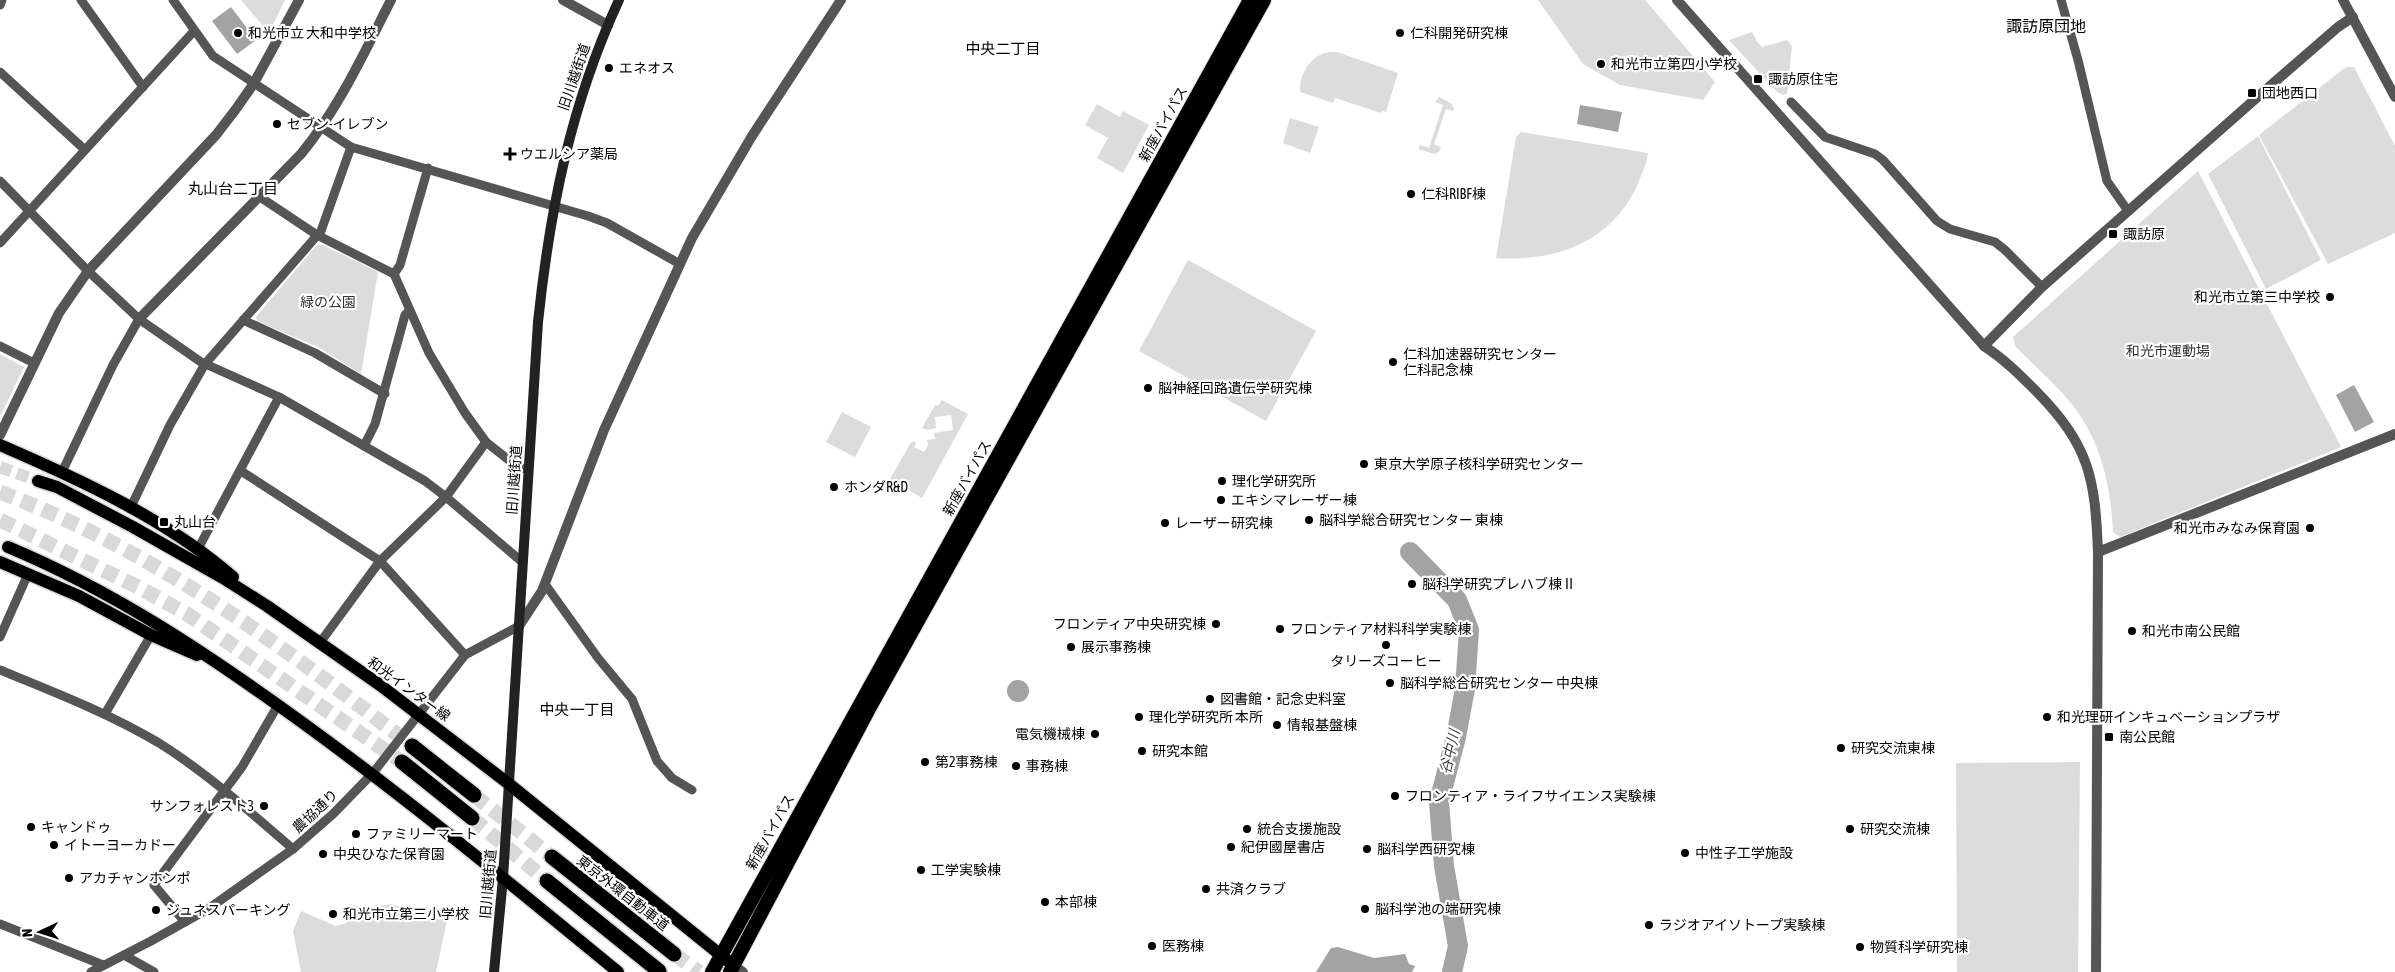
<svg xmlns="http://www.w3.org/2000/svg" width="2395" height="972" viewBox="0 0 2395 972" font-family="'Asap Condensed','Noto Sans JP',sans-serif">
<rect width="100%" height="100%" fill="#fff"/>
<g fill="#dcdcdc">
<path d="M241 0H285L269 33Z"/>
<path d="M1538 0H1645L1715 82 1703 100 1620 85 1583 64Z"/>
<path d="M1752 32 1758 43 1762 47 1787 40 1792 46 1787 94 1783 95 1777 92 1729 40Z"/>
<path d="M1330 52H1337L1398 73 1386 112 1382 111 1381 113 1335 98 1333 103 1300 92C1299 74 1311 54 1330 52Z"/>
<path d="M2346 67H2354L2395 146V233L2328 264 2259 135Z"/>
<path d="M1439 97 1452 104 1454 109 1453 111 1446 109 1434 144 1441 147 1439 152 1434 154 1418 149 1420 145 1429 148 1443 105 1435 102Z"/>
<path d="M1097 104 1120 117 1123 111 1149 125 1123 173 1097 158 1108 138 1085 125Z"/>
<path d="M1290 118 1319 127 1310 153 1283 143Z"/>
<path d="M1521 132 1648 153C1647 164 1641 175 1637 186 1610 243 1555 262 1496 258L1516 137Z"/>
<path d="M2258 136 2321 260 2266 289 2208 174Z"/>
<path d="M2198 171 2341 447 2120 537 2113 532C2111 485 2101 441 2071 403 2055 383 2033 365 2015 346L2013 337Z"/>
<path d="M317 245H323L378 272 361 374 318 347 257 321 256 317Z"/>
<path d="M1188 260 1316 331 1266 421 1139 351Z"/>
<path d="M0 354 24 367 1 415H0Z"/>
<path d="M942 400 968 414 922 498 890 479 910 444 913 441 916 443 914 447 924 452 928 445 927 440 935 439 934 433 953 430 951 415 935 417 936 428 927 430 922 428 935 405 938 406Z"/>
<path d="M842 412 871 427 855 457 826 442Z"/>
<path d="M2080 762 2078 972H1957L1956 763Z"/>
<path d="M390 904 447 920 436 972H301L293 931 301 911 336 926 346 923 354 905 377 913 381 906Z"/>
</g>
<g fill="#a3a3a3">
<path d="M231 7 256 40 237 54 212 21Z"/>
<path d="M1580 105 1622 112 1618 132 1577 124Z"/>
<path d="M2354 385 2374 422 2355 432 2336 395Z"/>
<circle cx="1018" cy="691" r="11"/>
<path d="M1338 947 1374 958 1405 954 1409 964 1415 966 1412 972H1316L1331 948Z"/>
</g>
<g fill="none" stroke-linecap="round" stroke-linejoin="round">
<path stroke="#a3a3a3" stroke-width="20" d="M1410 552 1457 600 1469 630 1465 689 1456 737 1439 802 1444 866 1458 946 1452 972"/>
<path stroke="#d9d9d9" stroke-width="12" stroke-dasharray="12 6" stroke-linecap="butt" d="M0 467 38 481"/>
<g stroke="#d9d9d9" stroke-width="15" stroke-dasharray="15 8" stroke-linecap="butt">
<path d="M0 492C155 551 282 645 412 746"/>
<path d="M0 520 140 588 187 614 402 762"/>
<path d="M474 795 552 857"/>
<path d="M472 818 547 881"/>
<path d="M674 954 699 972"/>
</g>
<defs>
<g id="primary">
<path d="M0 445C81 480 166 519 233 577"/>
<path d="M38 481 57 487 133 527 223 578 267 606 380 685 509 784 733 965"/>
<path d="M8 547C113 591 203 651 296 718 407 798 512 885 618 972"/>
<path d="M0 562 79 596 151 635 197 655"/>
</g>
<g id="trunk">
<path d="M712 972 1250 0"/>
<path d="M730 972 871 705 1264 0"/>
</g>
<g id="motorway">
<path d="M412 746 474 795"/>
<path d="M402 762 472 818"/>
<path d="M552 857 674 954"/>
<path d="M547 881 659 971"/>
</g>
</defs>
<use href="#primary" stroke="#dbdbdb" stroke-width="15"/>
<use href="#trunk" stroke="#dbdbdb" stroke-width="16"/>
<use href="#motorway" stroke="#dbdbdb" stroke-width="18"/>
<g stroke="#555" stroke-width="9">
<path d="M81 0 143 87"/>
<path d="M173 0 213 56 351 147 588 216 607 223 680 264"/>
<path d="M2061 0 2078 60 2107 181 2128 211"/>
<path d="M0 5 2 0"/>
<path d="M0 72 84 149"/>
<path d="M1791 102 1825 137 1875 154 1883 160 1937 221 1950 229 1995 242 2005 250 2042 287"/>
<path d="M0 181 88 271 139 319 201 362 279 397 425 481 446 497 521 561"/>
<path d="M260 197 317 235 394 274 429 353 465 413 486 442 515 465 528 470"/>
<path d="M0 243 194 31"/>
<path d="M394 274 400 265 428 168"/>
<path d="M243 320 315 353 385 394"/>
<path d="M0 346 34 363"/>
<path d="M364 446 375 424 405 315 409 311"/>
<path d="M241 471 380 561 465 655"/>
<path d="M62 472 113 365 139 319"/>
<path d="M130 509 170 425 205 364 321 231 351 147"/>
<path d="M198 549 279 397"/>
<path d="M545 584 598 658 632 699 657 761 672 778 692 790"/>
<path d="M0 637 28 574"/>
<path d="M319 644 380 561 446 497 486 442"/>
<path d="M0 670C54 692 108 713 159 743 207 773 250 812 293 849"/>
<path d="M105 714 151 635"/>
<path d="M185 922 154 885 242 767 278 705"/>
<path d="M0 924 103 965"/>
<path d="M124 955 154 972"/>
<path d="M91 972 151 941 208 909 293 849 333 814 373 773 465 655 519 626"/>
</g>
<g stroke="#555" stroke-width="10">
<path d="M563 0 608 25"/>
<path d="M1677 0 1984 346C2004 359 2019 374 2036 391 2090 446 2095 478 2098 552L2096 972"/>
<path d="M2343 0 2395 97"/>
<path d="M139 319 301 154C339 108 364 53 391 0"/>
<path d="M1984 346 2042 287 2270 86 2338 27 2353 17"/>
<path d="M0 435 59 313 88 271 216 135 236 109 254 83 299 0"/>
<path d="M2098 552 2395 434"/>
<path d="M519 626 542 591 604 430 692 238 752 136 841 0"/>
<path d="M733 965 743 972"/>
</g>
<path stroke="#222" stroke-width="10" d="M494 972 503 878 538 322C550 208 571 104 619 0"/>
<use href="#primary" stroke="#000" stroke-width="12"/>
<use href="#trunk" stroke="#000" stroke-width="14"/>
<use href="#motorway" stroke="#000" stroke-width="15"/>
</g>
<g fill="#000" stroke="#fff" stroke-width="2">
<circle cx="238" cy="33" r="5"/>
<circle cx="1400" cy="33" r="5"/>
<circle cx="1601" cy="64" r="5"/>
<circle cx="609" cy="68" r="5"/>
<rect x="1753" y="74" width="10" height="10" rx="2.5"/>
<rect x="2247" y="88" width="10" height="10" rx="2.5"/>
<circle cx="277" cy="124" r="5"/>
<path d="M507.5 146.5h5v5h5v5h-5v5h-5v-5h-5v-5h5z"/>
<circle cx="1411" cy="194" r="5"/>
<rect x="2108" y="229" width="10" height="10" rx="2.5"/>
<circle cx="2330" cy="297" r="5"/>
<circle cx="1393" cy="362" r="5"/>
<circle cx="1148" cy="388" r="5"/>
<circle cx="1364" cy="464" r="5"/>
<circle cx="1222" cy="481" r="5"/>
<circle cx="834" cy="487" r="5"/>
<circle cx="1221" cy="500" r="5"/>
<circle cx="1309" cy="520" r="5"/>
<rect x="159" y="517" width="10" height="10" rx="2.5"/>
<circle cx="1165" cy="523" r="5"/>
<circle cx="2310" cy="528" r="5"/>
<circle cx="1412" cy="584" r="5"/>
<circle cx="1216" cy="624" r="5"/>
<circle cx="1280" cy="629" r="5"/>
<circle cx="2132" cy="631" r="5"/>
<circle cx="1386" cy="645" r="5"/>
<circle cx="1071" cy="647" r="5"/>
<circle cx="1390" cy="683" r="5"/>
<circle cx="1210" cy="699" r="5"/>
<circle cx="1139" cy="717" r="5"/>
<circle cx="2047" cy="717" r="5"/>
<circle cx="1277" cy="725" r="5"/>
<circle cx="1095" cy="734" r="5"/>
<rect x="2104" y="732" width="10" height="10" rx="2.5"/>
<circle cx="1841" cy="748" r="5"/>
<circle cx="1142" cy="751" r="5"/>
<circle cx="925" cy="762" r="5"/>
<circle cx="1016" cy="766" r="5"/>
<circle cx="1395" cy="796" r="5"/>
<circle cx="264" cy="806" r="5"/>
<circle cx="31" cy="827" r="5"/>
<circle cx="1247" cy="829" r="5"/>
<circle cx="1850" cy="829" r="5"/>
<circle cx="356" cy="834" r="5"/>
<circle cx="54" cy="845" r="5"/>
<circle cx="1231" cy="847" r="5"/>
<circle cx="1367" cy="849" r="5"/>
<circle cx="1685" cy="853" r="5"/>
<circle cx="323" cy="854" r="5"/>
<circle cx="921" cy="870" r="5"/>
<circle cx="69" cy="878" r="5"/>
<circle cx="1206" cy="889" r="5"/>
<circle cx="1045" cy="902" r="5"/>
<circle cx="1365" cy="909" r="5"/>
<circle cx="156" cy="910" r="5"/>
<circle cx="333" cy="914" r="5"/>
<circle cx="1649" cy="925" r="5"/>
<circle cx="1152" cy="946" r="5"/>
<circle cx="1860" cy="947" r="5"/>
</g>
<g text-anchor="middle" stroke-width="4.5" stroke-linejoin="round" paint-order="stroke">
<g font-size="14" fill="#000" stroke="#fff" text-anchor="start">
<text x="248" y="38">和光市立 大和中学校</text>
<text x="1410" y="38">仁科開発研究棟</text>
<text x="1611" y="69">和光市立第四小学校</text>
<text x="619" y="73">エネオス</text>
<text x="1768" y="84">諏訪原住宅</text>
<text x="2262" y="98">団地西口</text>
<text x="287" y="129">セブン-イレブン</text>
<text x="520" y="159">ウエルシア薬局</text>
<text x="1421" y="199">仁科RIBF棟</text>
<text x="2123" y="239">諏訪原</text>
<text x="2320" y="302" text-anchor="end">和光市立第三中学校</text>
<text x="1403" y="359">仁科加速器研究センター<tspan x="1403" dy="16">仁科記念棟</tspan></text>
<text x="1158" y="393">脳神経回路遺伝学研究棟</text>
<text x="1374" y="469">東京大学原子核科学研究センター</text>
<text x="1232" y="486">理化学研究所</text>
<text x="844" y="492">ホンダR&amp;D</text>
<text x="1231" y="505">エキシマレーザー棟</text>
<text x="1319" y="525">脳科学総合研究センター 東棟</text>
<text x="174" y="527">丸山台</text>
<text x="1175" y="528">レーザー研究棟</text>
<text x="2300" y="533" text-anchor="end">和光市みなみ保育園</text>
<text x="1422" y="589">脳科学研究プレハブ棟Ⅱ</text>
<text x="1206" y="629" text-anchor="end">フロンティア中央研究棟</text>
<text x="1290" y="634">フロンティア材料科学実験棟</text>
<text x="2142" y="636">和光市南公民館</text>
<text x="1081" y="652">展示事務棟</text>
<text x="1386" y="666" text-anchor="middle">タリーズコーヒー</text>
<text x="1400" y="688">脳科学総合研究センター 中央棟</text>
<text x="1220" y="704">図書館・記念史料室</text>
<text x="1149" y="722">理化学研究所 本所</text>
<text x="2057" y="722">和光理研インキュベーションプラザ</text>
<text x="1287" y="730">情報基盤棟</text>
<text x="1085" y="739" text-anchor="end">電気機械棟</text>
<text x="2119" y="742">南公民館</text>
<text x="1851" y="753">研究交流東棟</text>
<text x="1152" y="756">研究本館</text>
<text x="935" y="767">第2事務棟</text>
<text x="1026" y="771">事務棟</text>
<text x="1405" y="801">フロンティア・ライフサイエンス実験棟</text>
<text x="254" y="811" text-anchor="end">サンフォレスト3</text>
<text x="41" y="832">キャンドゥ</text>
<text x="1257" y="834">統合支援施設</text>
<text x="1860" y="834">研究交流棟</text>
<text x="366" y="839">ファミリーマート</text>
<text x="64" y="850">イトーヨーカドー</text>
<text x="1241" y="852">紀伊國屋書店</text>
<text x="1377" y="854">脳科学西研究棟</text>
<text x="1695" y="858">中性子工学施設</text>
<text x="333" y="859">中央ひなた保育園</text>
<text x="931" y="875">工学実験棟</text>
<text x="79" y="883">アカチャンホンポ</text>
<text x="1216" y="894">共済クラブ</text>
<text x="1055" y="907">本部棟</text>
<text x="1375" y="914">脳科学池の端研究棟</text>
<text x="166" y="915">ジュネスパーキング</text>
<text x="343" y="919">和光市立第三小学校</text>
<text x="1659" y="930">ラジオアイソトープ実験棟</text>
<text x="1162" y="951">医務棟</text>
<text x="1870" y="952">物質科学研究棟</text>
</g>
<g font-size="14" fill="#000" stroke="#fff">
<text transform="translate(574 77) rotate(-71)" y="5">旧川越街道</text>
<text transform="translate(1163 124) rotate(-61)" y="5">新座バイパス</text>
<text transform="translate(967 478) rotate(-61)" y="5">新座バイパス</text>
<text transform="translate(514 480) rotate(-86)" y="5">旧川越街道</text>
<text transform="translate(409 689) rotate(36)" y="5">和光インター線</text>
<text transform="translate(315 811) rotate(-43)" y="5">農協通り</text>
<text transform="translate(770 832) rotate(-61)" y="5">新座バイパス</text>
<text transform="translate(488 884) rotate(-85)" y="5">旧川越街道</text>
<text transform="translate(623 893) rotate(38)" y="5">東京外環自動車道</text>
</g>
<g font-size="14" fill="#333" stroke="#fff">
<text x="328" y="307">緑の公園</text>
<text x="2168" y="356">和光市運動場</text>
</g>
<g font-size="15" fill="#000" stroke="#fff">
<text x="1003" y="54">中央二丁目</text>
<text x="233" y="194">丸山台二丁目</text>
<text x="577" y="715">中央一丁目</text>
</g>
<g font-size="15" font-style="italic" fill="#444" stroke="#fff">
<text transform="translate(1450 752) rotate(-77)" y="5">谷中川</text>
</g>
<g font-size="16" fill="#000" stroke="#fff">
<text x="2046" y="32">諏訪原団地</text>
</g>
</g>
<g transform="translate(40 932) rotate(266)" stroke="#ffffff" stroke-width="4" paint-order="stroke">
<path d="M0-4L9 19L0 12L-9 19Z" fill="#000000"/>
<text y="-8" font-size="14" font-weight="bold" text-anchor="middle" fill="#000000">N</text>
</g>
</svg>
